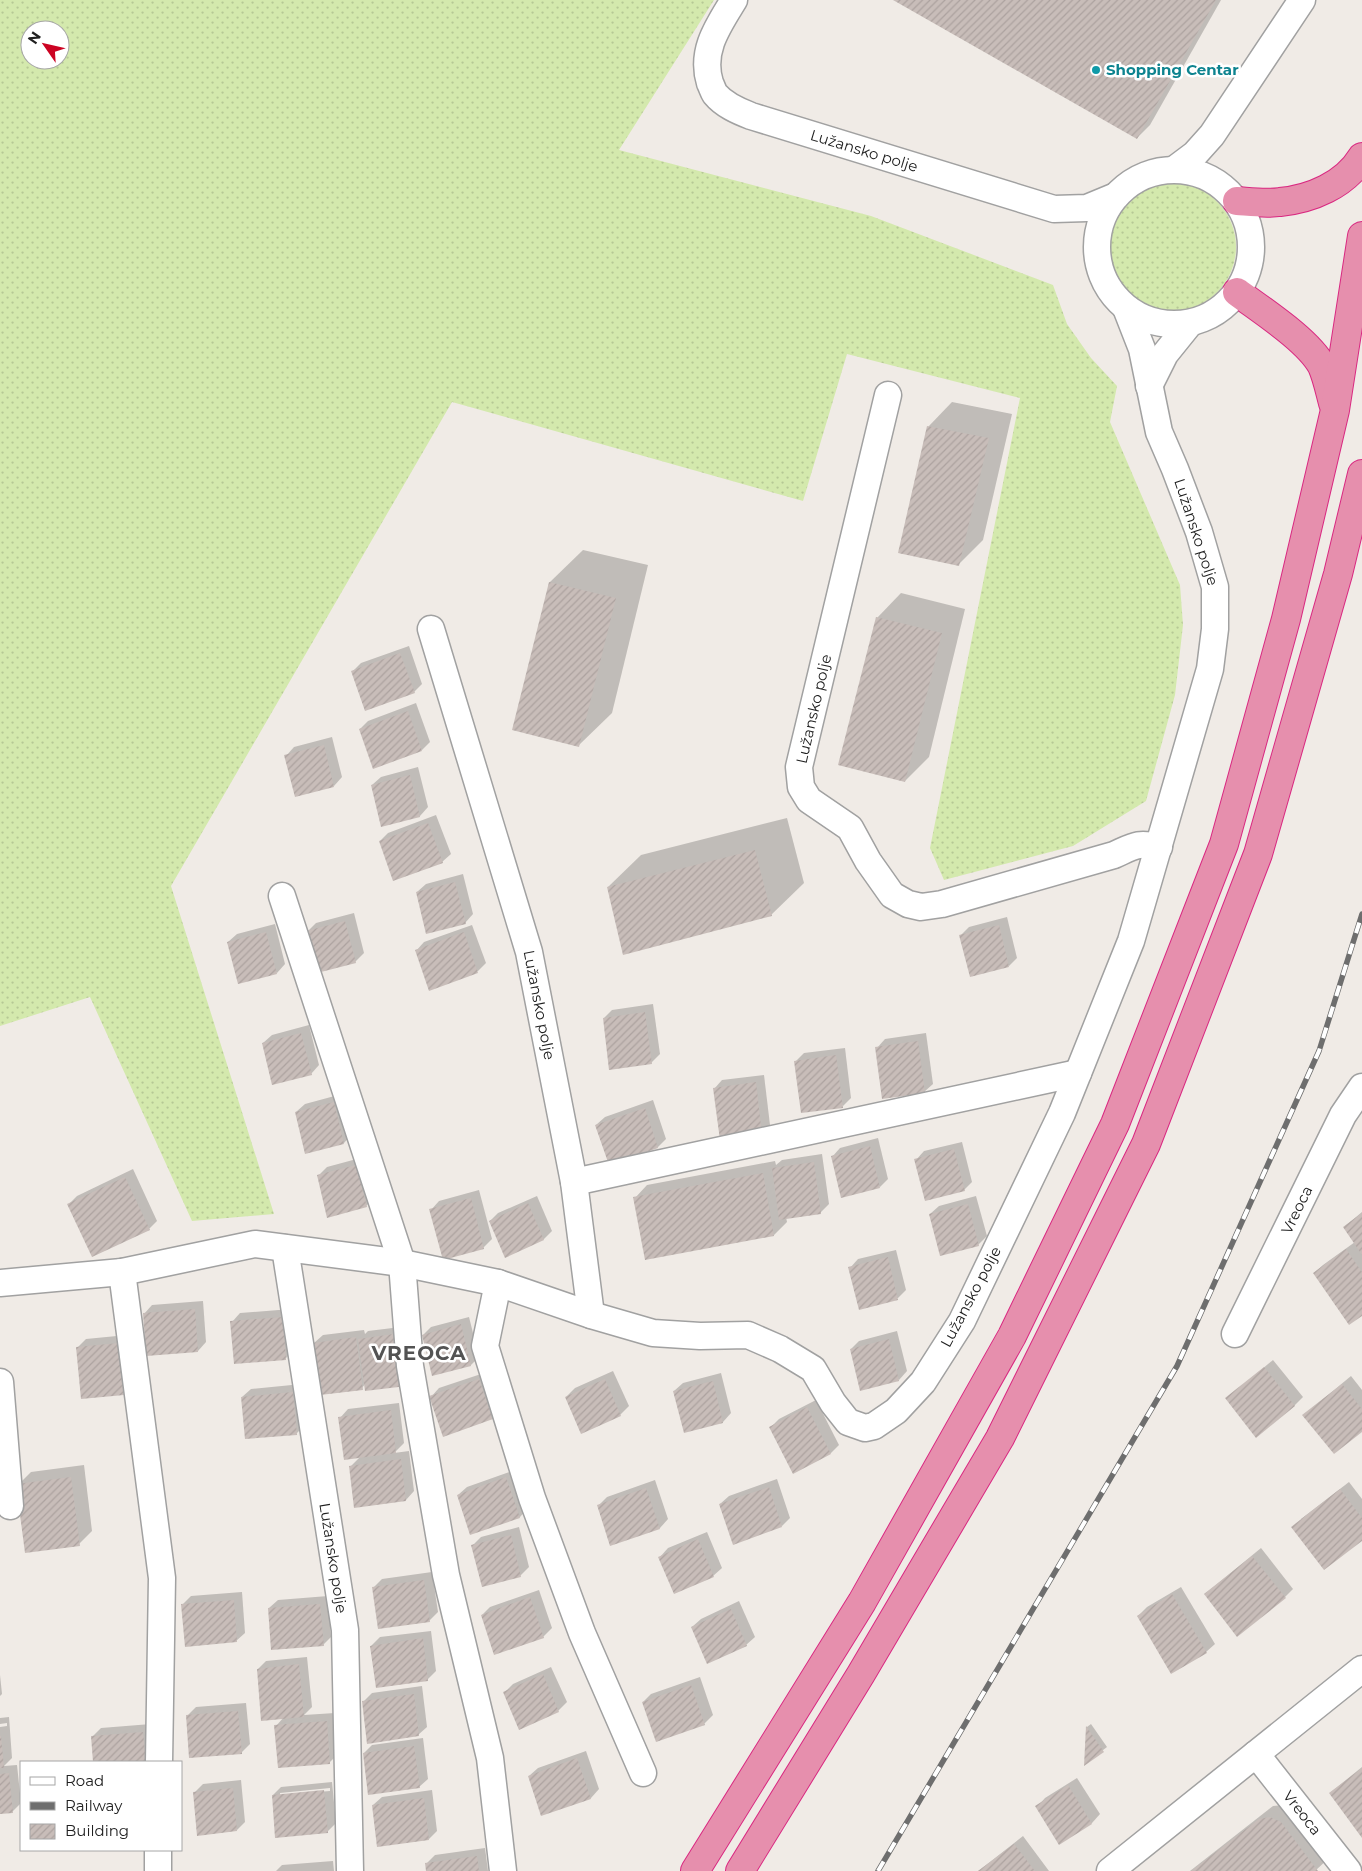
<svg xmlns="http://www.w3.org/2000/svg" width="1362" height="1871" viewBox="0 0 1362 1871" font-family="Montserrat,sans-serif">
<defs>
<pattern id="grass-dots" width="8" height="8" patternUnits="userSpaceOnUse" patternTransform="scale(1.25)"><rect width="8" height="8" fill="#d4e9ad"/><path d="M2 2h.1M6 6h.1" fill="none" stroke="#b6c895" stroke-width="1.8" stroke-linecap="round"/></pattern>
<pattern id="building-hatch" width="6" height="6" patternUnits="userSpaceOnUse" patternTransform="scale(1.25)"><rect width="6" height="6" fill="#c8bdb9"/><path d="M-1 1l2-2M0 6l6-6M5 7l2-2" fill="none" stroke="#aca29f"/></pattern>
</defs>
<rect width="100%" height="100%" fill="#f0ebe6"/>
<g fill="url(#grass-dots)" fill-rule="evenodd">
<path d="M0 0H714L619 150 871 216 1053 285 1067 324 1091 358 1117 386 1110 422 1180 585 1183 625 1175 695 1146 801 1073 846 944 880 930 848 1020 398 847 354 803 501 452 402 171 886 274 1214 192 1221 90 997 0 1026ZM30 30H60V60H30Z"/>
<circle cx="1172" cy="247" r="64"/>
</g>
<g fill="#0003" fill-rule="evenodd">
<path d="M896 0H1221L1150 125 1137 138Z"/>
<path d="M952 402 1012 414 983 540 959 564 928 427Z"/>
<path d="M583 550 648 565 612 713 579 745 514 729 550 582Z"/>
<path d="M901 593 965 609 929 757 905 781 877 618Z"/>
<path d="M409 646 422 684 414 692 352 672 361 663Z"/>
<path d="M416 703 430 742 422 750 360 729 368 721Z"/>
<path d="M332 737 342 777 334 786 286 756 294 747Z"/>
<path d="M418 767 428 807 420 816 382 826 372 785 381 777Z"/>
<path d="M436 815 451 854 442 862 380 841 388 833Z"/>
<path d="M787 818 804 883 771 915 608 887 641 855Z"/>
<path d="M463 874 473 914 465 923 417 892 426 884Z"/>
<path d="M354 913 364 953 355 962 308 931 316 923Z"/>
<path d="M1007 917 1017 958 1009 966 961 935 969 927Z"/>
<path d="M275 924 285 964 277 973 228 942 237 934Z"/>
<path d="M472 925 486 963 478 971 429 989 416 951 424 942Z"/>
<path d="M653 1004 660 1054 651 1063 604 1018 612 1010Z"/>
<path d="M309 1025 319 1065 311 1074 263 1043 272 1035Z"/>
<path d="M926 1033 933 1084 924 1092 877 1048 885 1039Z"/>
<path d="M845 1048 851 1098 843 1106 795 1062 804 1053Z"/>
<path d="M764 1075 770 1125 762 1133 714 1089 722 1080Z"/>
<path d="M342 1094 352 1134 344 1143 306 1152 296 1112 305 1104Z"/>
<path d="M653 1100 666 1139 658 1147 610 1164 596 1125 605 1117Z"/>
<path d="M878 1138 888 1179 880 1187 832 1157 840 1148Z"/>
<path d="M962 1142 972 1182 964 1190 916 1160 924 1151Z"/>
<path d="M822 1154 829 1204 820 1213 786 1217 787 1222 774 1235 635 1198 647 1185 775 1161 776 1165 782 1160Z"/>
<path d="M364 1157 374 1198 366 1206 318 1176 327 1167Z"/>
<path d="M133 1169 157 1221 149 1229 69 1204 77 1196Z"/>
<path d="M479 1190 492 1239 483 1248 431 1210 439 1201Z"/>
<path d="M537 1196 552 1231 544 1239 505 1256 490 1221 498 1213Z"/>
<path d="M976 1196 987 1236 978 1245 930 1214 939 1206Z"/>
<path d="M1362 1212V1314L1314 1273 1323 1265 1355 1242 1344 1227Z"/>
<path d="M896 1250 906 1290 898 1298 860 1308 850 1268 858 1259Z"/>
<path d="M203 1301 206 1342 198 1351 144 1314 152 1305Z"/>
<path d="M291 1309 294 1350 286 1358 232 1322 240 1313Z"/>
<path d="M469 1317 479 1357 471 1365 433 1375 423 1335 431 1327Z"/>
<path d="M409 1326 362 1388 314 1343 323 1335 364 1330 365 1334 368 1331Z"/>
<path d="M897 1331 907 1371 899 1380 851 1349 859 1341Z"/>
<path d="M127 1335 132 1386 123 1394 78 1347 86 1339Z"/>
<path d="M1273 1360 1303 1397 1294 1406 1226 1399Z"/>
<path d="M613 1371 629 1406 620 1415 566 1397 575 1388Z"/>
<path d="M487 1372 500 1410 492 1418 431 1397 439 1388Z"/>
<path d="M721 1373 731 1413 723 1422 674 1391 683 1383Z"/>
<path d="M1351 1376 1362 1390V1430L1304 1415Z"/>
<path d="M302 1384 305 1425 296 1434 242 1397 251 1389Z"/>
<path d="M816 1400 839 1445 831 1453 794 1472 771 1427 779 1419Z"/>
<path d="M399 1403 404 1443 394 1453 409 1451 414 1491 406 1500 355 1507 350 1467 361 1456 340 1418 348 1409Z"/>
<path d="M84 1465 92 1531 79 1544 18 1485 31 1472Z"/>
<path d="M515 1470 528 1508 520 1517 471 1533 458 1495 467 1487Z"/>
<path d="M777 1479 790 1518 782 1526 720 1504 729 1496Z"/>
<path d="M655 1480 668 1519 660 1528 611 1544 598 1506 607 1497Z"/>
<path d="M1349 1482 1362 1499V1539L1301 1519Z"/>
<path d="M519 1527 529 1567 520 1576 473 1545 481 1537Z"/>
<path d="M707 1532 722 1568 713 1576 660 1557 668 1548Z"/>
<path d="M1261 1548 1293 1589 1285 1597 1205 1594Z"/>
<path d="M432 1572 438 1612 429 1621 374 1587 382 1579Z"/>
<path d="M1181 1587 1215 1644 1206 1652 1138 1616 1147 1607Z"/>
<path d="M539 1590 552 1628 543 1637 482 1615 490 1607Z"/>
<path d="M242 1592 245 1633 236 1641 183 1604 191 1596Z"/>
<path d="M328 1596 331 1637 323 1645 269 1608 278 1600Z"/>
<path d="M739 1601 755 1637 746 1645 692 1627 701 1619Z"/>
<path d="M431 1631 436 1671 427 1680 371 1646 380 1637Z"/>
<path d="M307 1657 312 1707 304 1715 335 1713 338 1754 330 1762 276 1726 284 1717 258 1669 266 1661Z"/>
<path d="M551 1667 567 1702 558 1711 504 1693 513 1684Z"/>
<path d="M0 1675 2 1694 0 1696Z"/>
<path d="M700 1677 713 1715 704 1724 643 1702 651 1694Z"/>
<path d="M422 1686 427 1727 418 1735 363 1702 372 1693Z"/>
<path d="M246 1703 250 1744 241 1753 187 1716 196 1707Z"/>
<path d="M9 1717 12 1758 4 1766 17 1765 21 1803 13 1811 0 1813V1727L7 1726V1723L0 1724V1718Z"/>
<path d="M151 1724 154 1762H94L92 1737 101 1728Z"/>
<path d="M1091 1724 1107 1747 1086 1763 1087 1727Z"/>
<path d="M423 1738 428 1779 419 1787 364 1753 372 1745Z"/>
<path d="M586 1751 599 1789 591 1798 542 1814 529 1776 538 1768Z"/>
<path d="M1362 1767V1836L1330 1793Z"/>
<path d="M1077 1778 1100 1814 1092 1823 1060 1843 1037 1807 1045 1798Z"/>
<path d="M241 1780 245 1822 237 1830 194 1793 203 1784Z"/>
<path d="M332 1782 336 1823 327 1832 273 1795 281 1787ZM330 1788V1791L280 1795V1793Z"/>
<path d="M432 1790 437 1831 429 1839 373 1805 382 1797Z"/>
<path d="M1283 1805 1330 1857 1315 1871H1190L1273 1806Z"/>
<path d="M1023 1836 1049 1871H978L981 1869Z"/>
<path d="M485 1848 488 1871H427L426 1864 435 1855Z"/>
<path d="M333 1861 334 1871H276L282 1865Z"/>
</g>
<g fill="url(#building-hatch)">
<path d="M893 0H1216L1137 139Z"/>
<path d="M927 426 989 438 959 566 898 553Z"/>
<path d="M549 582 616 598 579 747 512 730Z"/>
<path d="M876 617 942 633 905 782 838 765Z"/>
<path d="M400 653 415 693 365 711 351 671Z"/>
<path d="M408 711 422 751 373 769 359 729Z"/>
<path d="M324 745 334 787 295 797 284 755Z"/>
<path d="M410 775 420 817 381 827 371 785Z"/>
<path d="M428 823 443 863 393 881 379 841Z"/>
<path d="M755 850 772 916 623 955 607 887Z"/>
<path d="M455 882 466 924 426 934 416 892Z"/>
<path d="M345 921 356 963 317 973 306 931Z"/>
<path d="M999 925 1009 967 970 977 959 935Z"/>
<path d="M266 932 277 974 238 984 227 942Z"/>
<path d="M464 932 478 973 429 991 415 950Z"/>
<path d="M645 1012 652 1064 609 1070 603 1018Z"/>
<path d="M301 1033 312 1075 272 1085 262 1043Z"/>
<path d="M918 1041 925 1093 882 1099 875 1047Z"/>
<path d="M836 1055 843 1108 801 1113 794 1061Z"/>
<path d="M756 1082 762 1135 720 1140 713 1088Z"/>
<path d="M334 1102 344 1144 305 1154 295 1112Z"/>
<path d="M645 1108 658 1148 609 1165 595 1125Z"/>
<path d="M870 1146 880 1188 841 1198 831 1156Z"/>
<path d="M954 1149 965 1191 925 1201 914 1159Z"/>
<path d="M814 1162 821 1214 779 1220 772 1168Z"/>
<path d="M356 1165 367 1207 327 1218 317 1175Z"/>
<path d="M763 1173 774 1236 645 1260 633 1197Z"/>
<path d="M125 1177 150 1230 92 1257 67 1204Z"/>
<path d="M471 1198 484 1249 443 1260 429 1209Z"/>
<path d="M528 1203 544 1240 505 1258 489 1221Z"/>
<path d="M968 1204 979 1246 940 1256 929 1214Z"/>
<path d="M1362 1213V1255L1343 1227Z"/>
<path d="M1346 1249 1362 1272V1316L1349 1325 1313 1273Z"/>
<path d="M888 1257 898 1300 859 1310 848 1267Z"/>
<path d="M195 1309 198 1352 146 1356 143 1313Z"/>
<path d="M283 1317 286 1360 234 1364 230 1321Z"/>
<path d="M461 1324 471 1366 432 1376 422 1335Z"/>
<path d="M401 1333 407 1386 365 1391 358 1339Z"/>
<path d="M356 1337 363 1390 320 1395 313 1343Z"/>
<path d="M889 1339 899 1381 860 1391 850 1349Z"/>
<path d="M119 1343 124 1395 81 1399 76 1347Z"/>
<path d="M1264 1367 1295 1406 1256 1438 1225 1398Z"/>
<path d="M479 1379 493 1419 443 1437 429 1396Z"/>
<path d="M605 1379 621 1416 581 1434 565 1397Z"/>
<path d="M713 1381 723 1423 684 1433 673 1391Z"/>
<path d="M1342 1384 1362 1409V1432L1334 1454 1302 1415Z"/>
<path d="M293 1392 297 1435 245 1439 241 1397Z"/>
<path d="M807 1407 831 1454 793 1474 769 1427Z"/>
<path d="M391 1410 396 1453 344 1460 338 1417Z"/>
<path d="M401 1459 406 1501 354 1508 349 1466Z"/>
<path d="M71 1477 80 1546 25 1553 16 1484Z"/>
<path d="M506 1477 520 1518 470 1535 457 1495Z"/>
<path d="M769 1487 782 1527 733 1545 719 1504Z"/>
<path d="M646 1488 660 1529 610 1546 597 1505Z"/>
<path d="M1340 1489 1362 1518V1541L1324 1570 1291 1527Z"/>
<path d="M511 1535 521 1577 482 1587 471 1545Z"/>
<path d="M698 1539 714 1577 674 1594 658 1557Z"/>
<path d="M1252 1556 1286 1598 1237 1637 1204 1594Z"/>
<path d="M424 1580 430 1622 378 1629 372 1587Z"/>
<path d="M1172 1594 1207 1653 1171 1674 1137 1616Z"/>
<path d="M530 1597 544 1638 494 1655 481 1615Z"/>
<path d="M234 1600 237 1642 185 1647 181 1604Z"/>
<path d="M320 1604 324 1646 271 1650 268 1608Z"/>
<path d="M731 1609 747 1646 707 1664 691 1627Z"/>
<path d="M423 1638 428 1681 376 1688 370 1646Z"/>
<path d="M299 1664 304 1717 261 1721 257 1669Z"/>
<path d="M543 1674 559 1712 519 1730 503 1692Z"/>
<path d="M691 1685 705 1725 656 1742 642 1702Z"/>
<path d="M414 1694 419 1736 367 1744 362 1701Z"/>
<path d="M238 1711 242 1754 189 1758 186 1715Z"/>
<path d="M327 1721 330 1764 278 1768 274 1725Z"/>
<path d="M1086 1726 1104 1752 1084 1766Z"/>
<path d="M143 1732 146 1762H93L91 1736Z"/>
<path d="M0 1736H1L4 1768H0Z"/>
<path d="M414 1746 420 1788 368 1795 363 1753Z"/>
<path d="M577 1758 591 1799 541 1816 528 1776Z"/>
<path d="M1362 1768V1838L1329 1793Z"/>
<path d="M9 1773 13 1813 0 1814V1774Z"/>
<path d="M1068 1785 1092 1824 1059 1845 1035 1806Z"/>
<path d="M233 1788 237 1831 197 1836 193 1792Z"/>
<path d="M324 1790 328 1833 275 1838 272 1795Z"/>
<path d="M424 1798 429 1840 377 1847 372 1805Z"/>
<path d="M1270 1817 1281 1822 1318 1871H1191L1259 1819Z"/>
<path d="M1014 1844 1035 1871H978Z"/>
<path d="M477 1856 479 1871H426L425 1863Z"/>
</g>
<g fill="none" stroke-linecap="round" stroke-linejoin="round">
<defs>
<g id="street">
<path d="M734 0C718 26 700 51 710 83 712 87 713 91 715 94 724 105 738 111 751 116L1054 209 1087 208 1116 196"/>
<path d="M1175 169 1195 154 1212 135 1302 0"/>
<circle cx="1174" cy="247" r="77"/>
<path d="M1149 386 1165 354 1190 323"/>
<path d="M888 395 799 767 801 787 809 800 850 828 868 861 892 895 908 904 921 907 942 904 1114 855C1134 846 1137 842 1159 847"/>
<path d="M431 629 529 952 574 1182 591 1315"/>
<path d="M282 896 402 1263 410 1366 446 1575 490 1758 503 1871"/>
<path d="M574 1182 1078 1073"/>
<path d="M285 1248 345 1630 350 1871"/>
<path d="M122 1272 162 1578 159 1762"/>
<path d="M0 1283 122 1272 255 1244 402 1263 498 1283 591 1315 653 1333 700 1336 748 1335 780 1349 813 1369 833 1403 848 1422 865 1428 874 1426 896 1411 923 1382 962 1321 1062 1113 1131 941 1210 669 1215 629V587L1199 532 1175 469 1159 432 1142 349 1126 308"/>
<path d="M498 1283 485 1346 532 1498 582 1633 643 1773"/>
<path d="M1235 1334 1343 1115 1362 1087"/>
<path d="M0 1382 10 1506"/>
<path d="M1256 1754 1348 1871"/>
<path d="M158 1871V1850"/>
<path d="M1110 1871 1362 1669"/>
</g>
<g id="highway">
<path d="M1237 201C1251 202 1266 204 1280 202 1311 199 1345 185 1362 157"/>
<path d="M1237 292C1261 310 1308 340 1322 366 1327 377 1330 392 1333 403"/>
<path d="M695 1871 862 1602 1012 1336 1115 1124 1224 844 1286 619 1335 410 1362 236"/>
<path d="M740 1871 861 1674 1000 1438 1146 1144 1258 854 1338 574 1362 474"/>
</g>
</defs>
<use href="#street" stroke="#a1a1a1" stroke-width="29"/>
<use href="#highway" stroke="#d92881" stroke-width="30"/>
<use href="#street" stroke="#fff" stroke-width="26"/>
<use href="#highway" stroke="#e68fad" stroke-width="28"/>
<defs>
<path id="rail" d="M878 1871 1177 1366 1319 1051 1362 914"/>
</defs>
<use href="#rail" stroke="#6e6e6e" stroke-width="5.5"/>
<use href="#rail" stroke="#fff" stroke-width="4" stroke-dasharray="11" stroke-linecap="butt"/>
</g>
<circle fill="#0f9aa8" stroke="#fff" stroke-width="2" cx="1096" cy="70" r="5"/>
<g text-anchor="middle" stroke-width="5" stroke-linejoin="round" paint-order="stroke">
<g font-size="15" font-weight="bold" fill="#0d838f" stroke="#fff" text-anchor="start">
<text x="1106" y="75">Shopping Centar</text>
</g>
<g font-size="15" fill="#202020" stroke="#fff">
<text transform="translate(864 151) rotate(17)" y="5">Lužansko polje</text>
<text transform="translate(1196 532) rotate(72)" y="5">Lužansko polje</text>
<text transform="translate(814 709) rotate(-77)" y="5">Lužansko polje</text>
<text transform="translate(539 1005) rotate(79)" y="5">Lužansko polje</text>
<text transform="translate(1297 1210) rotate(-64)" y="5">Vreoca</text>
<text transform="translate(971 1297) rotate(-62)" y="5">Lužansko polje</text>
<text transform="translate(333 1558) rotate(81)" y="5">Lužansko polje</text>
<text transform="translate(1302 1813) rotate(52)" y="5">Vreoca</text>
</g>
<g font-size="20" font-weight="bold" letter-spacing="1" fill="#535353" stroke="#fff">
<text x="419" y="1360">VREOCA</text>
</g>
</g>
<rect x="20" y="1761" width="162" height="90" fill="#ffffff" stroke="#a6a6a6"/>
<rect x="30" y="1777" width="25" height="8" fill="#ffffff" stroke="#a6a6a6"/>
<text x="65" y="1786" font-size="15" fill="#202020">Road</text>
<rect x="30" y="1802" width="25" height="8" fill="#6e6e6e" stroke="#a6a6a6"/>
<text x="65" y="1811" font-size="15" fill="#202020">Railway</text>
<rect x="30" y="1824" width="25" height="15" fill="url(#building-hatch)" stroke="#a6a6a6"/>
<text x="65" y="1836" font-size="15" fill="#202020">Building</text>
<g transform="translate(45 45) rotate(304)"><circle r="24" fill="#ffffff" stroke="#a6a6a6"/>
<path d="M0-4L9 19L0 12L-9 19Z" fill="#cc0323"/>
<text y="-8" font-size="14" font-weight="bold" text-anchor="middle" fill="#202020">N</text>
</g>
</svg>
